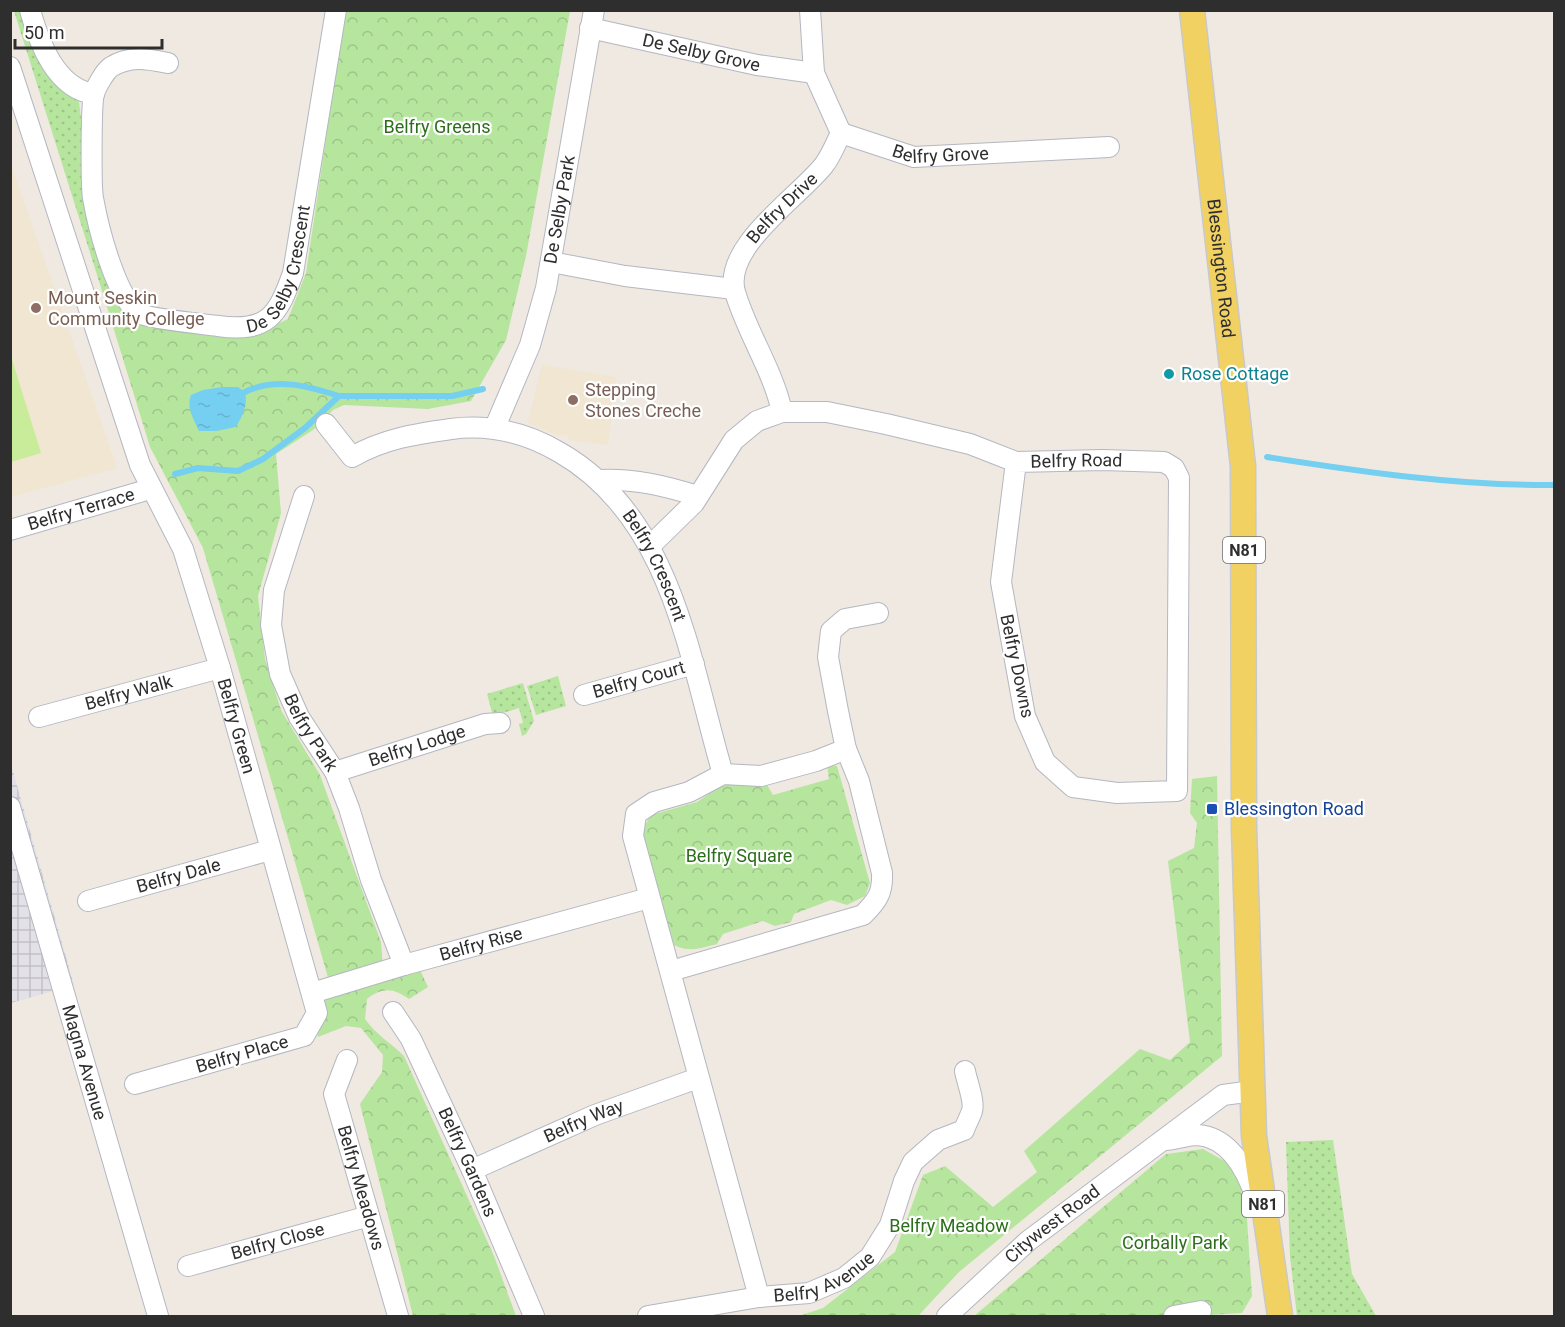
<svg xmlns="http://www.w3.org/2000/svg" width="1565" height="1327" viewBox="0 0 1565 1327" font-family="Roboto,sans-serif">
<defs>
<pattern id="industrial-grid" width="8" height="8" patternUnits="userSpaceOnUse" patternTransform="scale(1.5)"><rect width="8" height="8" fill="#e3e1e8"/><path d="M0 4h8M4 0v8" fill="none" stroke="#c3c1c7"/></pattern>
<pattern id="grass-dots" width="8" height="8" patternUnits="userSpaceOnUse" patternTransform="scale(1.5)"><rect width="8" height="8" fill="#b6e59e"/><path d="M2 2h.1M6 6h.1" fill="none" stroke="#9dc588" stroke-width="1.8" stroke-linecap="round"/></pattern>
<pattern id="park-crowns" width="20" height="18" patternUnits="userSpaceOnUse" patternTransform="scale(1.5)"><rect width="20" height="18" fill="#b6e59e"/><path d="M2 6a3 3 0 1 1 6 0M12 15a3 3 0 1 1 6 0" fill="none" stroke="#9dc588"/></pattern>
<pattern id="water-ripples" width="26" height="14" patternUnits="userSpaceOnUse" patternTransform="scale(1.5)"><rect width="26" height="14" fill="#75cff0"/><path d="M2 4q2-2 4 0t4 0M15 11q2-2 4 0t4 0" fill="none" stroke="#66b2ce"/></pattern>
</defs>
<rect width="100%" height="100%" fill="#efe9e1"/>
<path fill="url(#industrial-grid)" d="M10 761 74 985 11 1003H10Z"/>
<g fill="#f0e6d1">
<path d="M10 162 117 468 11 497H10Z"/>
<path d="M542 365 616 377 608 445 569 440 567 435H557L528 423Z"/>
</g>
<g fill="url(#grass-dots)">
<path d="M14 11H22L43 66 79 102 98 250 112 292 103 294Z"/>
<path d="M558 676 566 706 536 715 527 686Z"/>
<path d="M523 683 534 721 526 734 522 736 519 724 523 723 519 708 493 716 487 694Z"/>
<path d="M1333 1140 1352 1274 1376 1316H1297L1290 1257 1286 1142Z"/>
</g>
<g fill="url(#park-crowns)">
<path d="M345 11H570L526 256 506 340 471 401 428 409 344 405 333 410 313 430 276 454 281 513 258 596 265 659 281 710 320 775 381 942 383 967 420 970 428 987 409 999C393 988 383 987 367 999L365 1019C375 1034 391 1043 404 1056L494 1256 516 1316H413L360 1104 382 1072 383 1055 361 1028 346 1026 318 1037 316 1025 329 981 288 838 203 548 150 447 103 294 112 292 122 310 138 323 250 337 288 319 306 273Z"/>
<path d="M827 765 837 766 870 883 865 896 847 905 831 900 794 914 791 922 775 926 763 921 723 934 717 944C701 948 689 953 674 945L642 830 651 815 697 802 723 784 766 783 773 795 829 779Z"/>
<path d="M1217 776 1222 1056 959 1272 918 1316H799L823 1308 895 1252 923 1175 945 1166 993 1207 1037 1172 1024 1151 1140 1049 1170 1060 1190 1042 1168 861 1194 848 1197 823 1190 813 1192 779Z"/>
<path d="M1203 1149 1237 1168 1247 1219 1252 1296 1242 1313 1192 1316H974L1166 1154Z"/>
</g>
<path fill="#c9ec9a" d="M10 353 41 453 11 462H10Z"/>
<path fill="url(#water-ripples)" d="M222 387H238L245 392C248 405 243 415 236 427L216 431H199C194 420 186 407 191 395L203 390Z"/>
<g fill="none" stroke-linecap="round" stroke-linejoin="round">
<g stroke="#75cff0" stroke-width="6">
<path d="M245 392C276 377 308 386 339 396"/>
<path d="M1267 457C1363 472 1458 486 1554 485"/>
<path d="M175 474 198 468 238 471 263 459 305 428 339 396H452L483 389"/>
</g>
<defs>
<g id="minor">
<path d="M30 10C39 43 56 89 94 94"/>
<path id="s1" d="M810 10 814 73 841 133 914 157 1109 147"/>
<path id="s2" d="M590 28 757 65 814 73"/>
<path id="s3" d="M168 63C148 59 130 55 111 67 105 71 96 87 94 94 91 103 91 187 93 198 98 226 116 301 141 314 151 319 204 324 218 326 268 333 278 315 293 273L336 10"/>
<path id="s4" d="M10 67 140 465 183 549 220 668 317 1013 304 1036 135 1084"/>
<path d="M551 262 625 276 734 289"/>
<path id="s5" d="M782 412C773 370 747 333 735 292 722 247 800 196 824 165 831 156 836 143 841 133"/>
<path id="s6" d="M326 424 352 457C383 439 415 434 451 429 490 424 525 432 559 452 673 517 689 659 723 774"/>
<path id="s7" d="M495 427 530 345 546 288 594 10"/>
<path d="M598 480C634 478 665 486 698 496"/>
<path id="s8" d="M304 496 274 590 271 625 280 674 299 717 335 772 349 808 371 880 404 965"/>
<path id="s9" d="M10 530 150 489"/>
<path id="s10" d="M650 546 694 503 734 440 757 421 782 412H827L886 424 970 444 1016 462 1103 460 1164 462 1174 468 1179 478 1177 791 1117 793 1073 787 1045 762 1025 716 1001 582 1016 462"/>
<path id="s11" d="M584 695 694 664"/>
<path id="s12" d="M39 717 220 668"/>
<path id="s13" d="M335 772 485 724 500 723"/>
<path id="s14" d="M10 807 158 1316"/>
<path id="s15" d="M88 901 270 850"/>
<path d="M671 971 863 915C877 901 883 893 882 873L859 781 846 749 838 711 828 657 831 631 845 619 878 613"/>
<path id="s16" d="M312 993 404 965 649 898"/>
<path id="s17" d="M393 1012 411 1039 472 1170 534 1316"/>
<path id="s18" d="M347 1060 334 1094 398 1316"/>
<path d="M1166 1140C1176 1139 1188 1135 1198 1135 1232 1138 1248 1173 1257 1201"/>
<path id="s19" d="M472 1170 595 1115 698 1078"/>
<path id="s20" d="M188 1266 369 1216"/>
<path d="M759 1297 633 836 636 814 654 802 689 792 723 774 761 776 816 761 846 749"/>
<path id="s21" d="M648 1316 759 1297 809 1293 844 1278 870 1257 890 1225 904 1181 913 1162 938 1140 964 1130C966 1124 970 1117 972 1111 975 1102 967 1082 965 1071"/>
<path id="s22" d="M947 1316 1028 1241 1223 1095 1253 1091"/>
<path d="M1174 1316 1201 1311"/>
</g>
<g id="major">
<path id="s23" d="M1192 10 1243 466 1244 828 1254 1136 1280 1316"/>
</g>
</defs>
<use href="#minor" stroke="#b4b7c1" stroke-width="22"/>
<use href="#major" stroke="#c9c9c9" stroke-width="27"/>
<use href="#minor" stroke="#fff" stroke-width="20"/>
<use href="#major" stroke="#f2d163" stroke-width="24"/>
</g>
<g fill="#8d6e63" stroke="#fff" stroke-width="2">
<circle cx="36" cy="308" r="6"/>
<circle cx="573" cy="400" r="6"/>
</g>
<circle fill="#0f9aa8" stroke="#fff" stroke-width="2" cx="1169" cy="374" r="6"/>
<rect fill="#1a4fb4" stroke="#fff" stroke-width="2" x="1206" y="803" width="12" height="12" rx="3"/>
<g text-anchor="middle" stroke-width="4.5" stroke-linejoin="round" paint-order="stroke">
<g fill="#fff" stroke="#6d6d6d" stroke-width="1.5">
<rect x="1223" y="537" width="42" height="26" rx="4.5"/>
<rect x="1242" y="1191" width="42" height="26" rx="4.5"/>
</g>
<g font-size="16" font-weight="bold" fill="#2e2e2e">
<text x="1244" y="556">N81</text>
<text x="1263" y="1210">N81</text>
</g>
<g font-size="18" fill="#2e2e2e" stroke="#fff">
<text dy="6" stroke="none"><textPath href="#s2" startOffset="114">De Selby Grove</textPath></text>
<text dy="6" stroke="none"><textPath href="#s1" startOffset="232">Belfry Grove</textPath></text>
<text dy="6" stroke="none"><textPath href="#s7" startOffset="228">De Selby Park</textPath></text>
<text dy="6" stroke="none"><textPath href="#s5" startOffset="230">Belfry Drive</textPath></text>
<text dy="6" stroke="none"><textPath href="#s3" startOffset="502">De Selby Crescent</textPath></text>
<text dy="6" stroke="none"><textPath href="#s23" startOffset="260">Blessington Road</textPath></text>
<text dy="6" stroke="none"><textPath href="#s10" startOffset="494">Belfry Road</textPath></text>
<text dy="6" stroke="none"><textPath href="#s9" startOffset="74">Belfry Terrace</textPath></text>
<text dy="6" stroke="none"><textPath href="#s6" startOffset="410">Belfry Crescent</textPath></text>
<text transform="translate(1017 666) rotate(78)" y="6">Belfry Downs</text>
<text dy="6" stroke="none"><textPath href="#s11" startOffset="57">Belfry Court</textPath></text>
<text dy="6" stroke="none"><textPath href="#s12" startOffset="93">Belfry Walk</textPath></text>
<text dy="6" stroke="none"><textPath href="#s4" startOffset="698">Belfry Green</textPath></text>
<text dy="6" stroke="none"><textPath href="#s8" startOffset="250">Belfry Park</textPath></text>
<text dy="6" stroke="none"><textPath href="#s13" startOffset="86">Belfry Lodge</textPath></text>
<text dy="6" stroke="none"><textPath href="#s15" startOffset="94">Belfry Dale</textPath></text>
<text dy="6" stroke="none"><textPath href="#s16" startOffset="176">Belfry Rise</textPath></text>
<text transform="translate(242 1054) rotate(-16)" y="6">Belfry Place</text>
<text dy="6" stroke="none"><textPath href="#s14" startOffset="266">Magna Avenue</textPath></text>
<text dy="6" stroke="none"><textPath href="#s19" startOffset="122">Belfry Way</textPath></text>
<text dy="6" stroke="none"><textPath href="#s17" startOffset="168">Belfry Gardens</textPath></text>
<text dy="6" stroke="none"><textPath href="#s18" startOffset="134">Belfry Meadows</textPath></text>
<text dy="6" stroke="none"><textPath href="#s22" startOffset="140">Citywest Road</textPath></text>
<text dy="6" stroke="none"><textPath href="#s20" startOffset="93">Belfry Close</textPath></text>
<text dy="6" stroke="none"><textPath href="#s21" startOffset="182">Belfry Avenue</textPath></text>
</g>
<g font-size="18" fill="#2c6e1b" stroke="#fff">
<text x="437" y="133">Belfry Greens</text>
<text x="739" y="862">Belfry Square</text>
<text x="949" y="1232">Belfry Meadow</text>
<text x="1175" y="1249">Corbally Park</text>
</g>
<g font-size="18" fill="#785e54" stroke="#fff" text-anchor="start">
<text x="48" y="304">Mount Seskin<tspan x="48" dy="21">Community College</tspan></text>
<text x="585" y="396">Stepping<tspan x="585" dy="21">Stones Creche</tspan></text>
</g>
<g font-size="18" fill="#0d838f" stroke="#fff" text-anchor="start">
<text x="1181" y="380">Rose Cottage</text>
</g>
<g font-size="18" fill="#164399" stroke="#fff" text-anchor="start">
<text x="1224" y="815">Blessington Road</text>
</g>
</g>
<rect width="1565" height="1327" fill="none" stroke="#2e2e2e" stroke-width="24"/>
<path d="M15 39v9h147v-9" fill="none" stroke="#2e2e2e" stroke-width="3"/>
<text x="24" y="39" font-size="18" fill="#2e2e2e" stroke="#ffffff" stroke-width="4.5" paint-order="stroke">50 m</text>
</svg>
